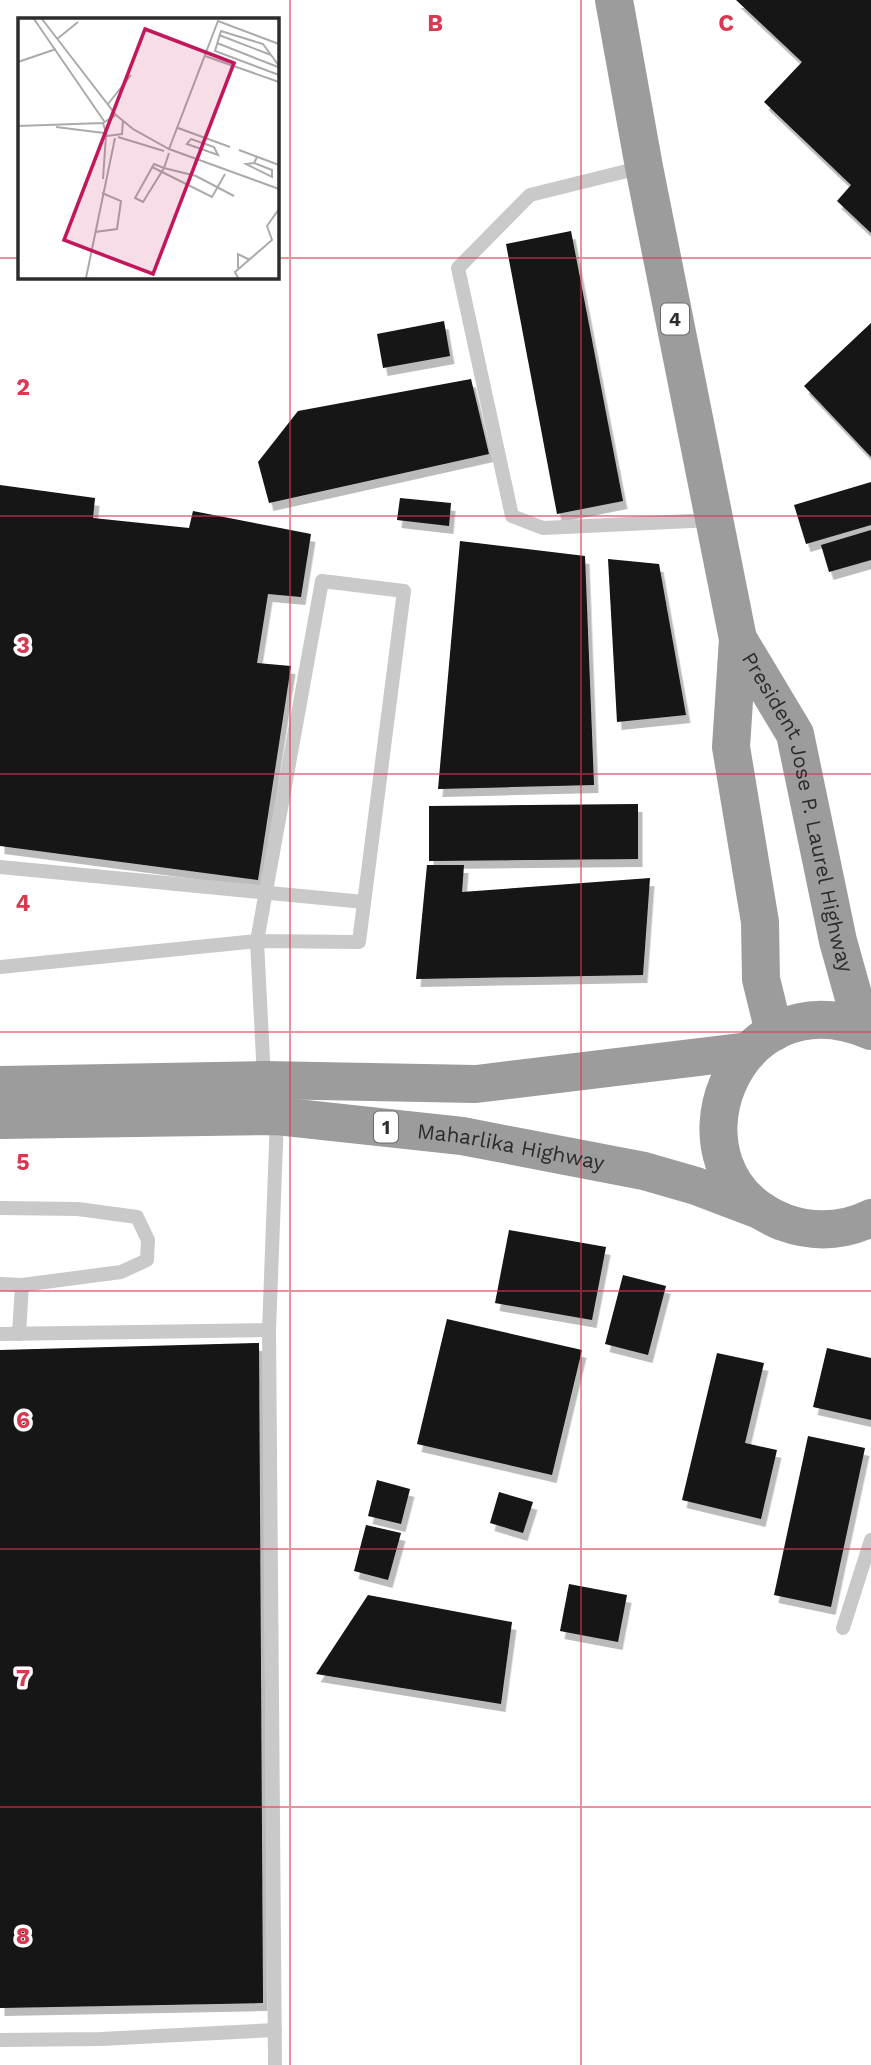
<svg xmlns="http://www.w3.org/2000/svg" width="871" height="2065" viewBox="0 0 871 2065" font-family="'Work Sans',sans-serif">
<defs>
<filter id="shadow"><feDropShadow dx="4.5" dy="8" stdDeviation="0" flood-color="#0004"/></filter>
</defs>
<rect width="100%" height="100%" fill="#fff"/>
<g fill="#131313" filter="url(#shadow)">
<path d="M736 0H871V233L837 201 851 185 764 102 802 62Z"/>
<path d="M571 231 623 501 557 514 506 244Z"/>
<path d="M444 321 450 356 383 368 377 334Z"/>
<path d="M871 323V457L804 386Z"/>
<path d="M471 379 489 454 269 503 258 462 298 411Z"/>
<path d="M871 482V525L806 544 794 505Z"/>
<path d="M0 485 95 498 93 518 189 528 193 511 311 534 301 597 268 594 257 663 291 666 258 880 0 846Z"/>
<path d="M400 498 451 503 449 526 397 520Z"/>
<path d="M871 530V560L829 572 821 545Z"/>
<path d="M460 541 585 556 594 785 438 789Z"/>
<path d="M608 559 659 564 686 715 617 722Z"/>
<path d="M638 804V859L429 861V806Z"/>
<path d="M427 865H464L462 892 650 878 643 975 416 979Z"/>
<path d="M509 1230 606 1247 592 1320 495 1303Z"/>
<path d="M623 1275 666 1286 648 1355 605 1344Z"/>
<path d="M447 1319 582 1350 552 1475 417 1444Z"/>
<path d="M259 1343 263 2003 0 2008V1350Z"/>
<path d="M827 1348 871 1358V1420L813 1407Z"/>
<path d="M717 1353 764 1363 745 1443 777 1450 761 1519 682 1500Z"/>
<path d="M808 1436 865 1448 831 1607 774 1595Z"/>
<path d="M377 1480 410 1489 401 1524 368 1516Z"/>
<path d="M499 1492 533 1502 523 1533 490 1523Z"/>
<path d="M366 1525 401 1533 388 1580 354 1571Z"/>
<path d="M569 1584 627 1595 618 1642 560 1631Z"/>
<path d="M368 1595 512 1622 501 1704 316 1674Z"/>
</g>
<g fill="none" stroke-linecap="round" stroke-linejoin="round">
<g stroke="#c9c9c9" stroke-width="14">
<path d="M643 167 530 195 458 268 512 516 543 528 713 520"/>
<path d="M0 867 364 902"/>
<path d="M0 967 257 941 359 942 404 591 322 581 257 941 264 1079"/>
<path d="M0 1208 78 1209 137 1217 148 1240 147 1260 121 1272 22 1285 0 1284"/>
<path d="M0 1334 269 1330"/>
<path d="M19 1334 22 1285"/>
<path d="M843 1628 871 1540"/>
<path d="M0 2040 101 2039 275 2030"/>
<path d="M275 2065 269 1330 277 1118"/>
</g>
<g stroke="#9c9c9c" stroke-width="38">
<path d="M614 0 644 167 738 639 731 747 760 922 761 979 774 1032"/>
<path id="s1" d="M738 639 795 734 838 941 862 1027"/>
<path d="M871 1031C731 971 657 1172 783 1222 813 1233 842 1232 871 1218"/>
<path d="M0 1085 264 1080 476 1084 749 1051"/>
<path id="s2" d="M0 1120 277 1116 462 1136 644 1171 696 1186 762 1211"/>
</g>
</g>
<path fill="none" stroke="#d83850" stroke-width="2" stroke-opacity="0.55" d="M290 0V2065M581 0V2065M0 258H19M276 258H871M0 516H871M0 774H871M0 1032H871M0 1291H871M0 1549H871M0 1807H871"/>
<g text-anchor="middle" stroke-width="7" stroke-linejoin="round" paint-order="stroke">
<g fill="#fff" stroke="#6b6b6b" stroke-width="2">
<rect x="661" y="303.5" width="28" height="31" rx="5"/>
<rect x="374" y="1111.5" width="24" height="31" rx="5"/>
</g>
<g font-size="19" font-weight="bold" fill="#2c2c2c">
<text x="675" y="326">4</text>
<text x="386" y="1134">1</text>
</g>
<g font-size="21" fill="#2c2c2c" stroke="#fff">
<text dy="7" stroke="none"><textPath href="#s1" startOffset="186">President Jose P. Laurel Highway</textPath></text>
<text dy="7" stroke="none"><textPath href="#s2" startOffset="513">Maharlika Highway</textPath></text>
</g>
</g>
<g transform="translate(18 18)">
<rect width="261" height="261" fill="#fff"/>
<path fill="none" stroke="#ababab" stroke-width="2" d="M16 1 86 103M24 1 98 97 115 111 151 131 261 171M201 17 253 37M39 21 60 4M199 25 260 49M187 38 261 64M0 44 38 31M261 48 245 26 203 13 197 33 261 57M90 86 113 57M98 97 85 105 89 118 104 116 105 103M0 108 85 105M38 109 86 115M160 110 212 129M100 119 146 133M173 121 196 129 200 137 169 126ZM151 131 200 3 261 26M221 132 261 147M151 135 146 150 125 184 117 180 136 146 146 150 178 158 216 178M236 145 228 146 254 159V152L236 145 239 139M134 149 194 179 207 156M85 161 88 117M77 214 99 211 103 183 84 175M220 250V236L232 242M68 260 97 120M220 260 217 254 254 222 249 208 261 191"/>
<path fill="#c2185b" fill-opacity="0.15" stroke="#c2185b" stroke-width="3.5" d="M127 11 216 45 135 256 46 222Z"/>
<rect width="261" height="261" fill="none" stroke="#2c2c2c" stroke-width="3.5"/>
</g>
<g font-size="23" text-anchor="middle" font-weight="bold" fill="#d83850" stroke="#fff" stroke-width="7" stroke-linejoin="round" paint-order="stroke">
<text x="435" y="31">B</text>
<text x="726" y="31">C</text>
<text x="23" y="395">2</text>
<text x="23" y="653">3</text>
<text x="23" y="911">4</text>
<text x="23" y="1170">5</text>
<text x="23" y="1428">6</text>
<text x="23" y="1686">7</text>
<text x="23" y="1944">8</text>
</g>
</svg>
